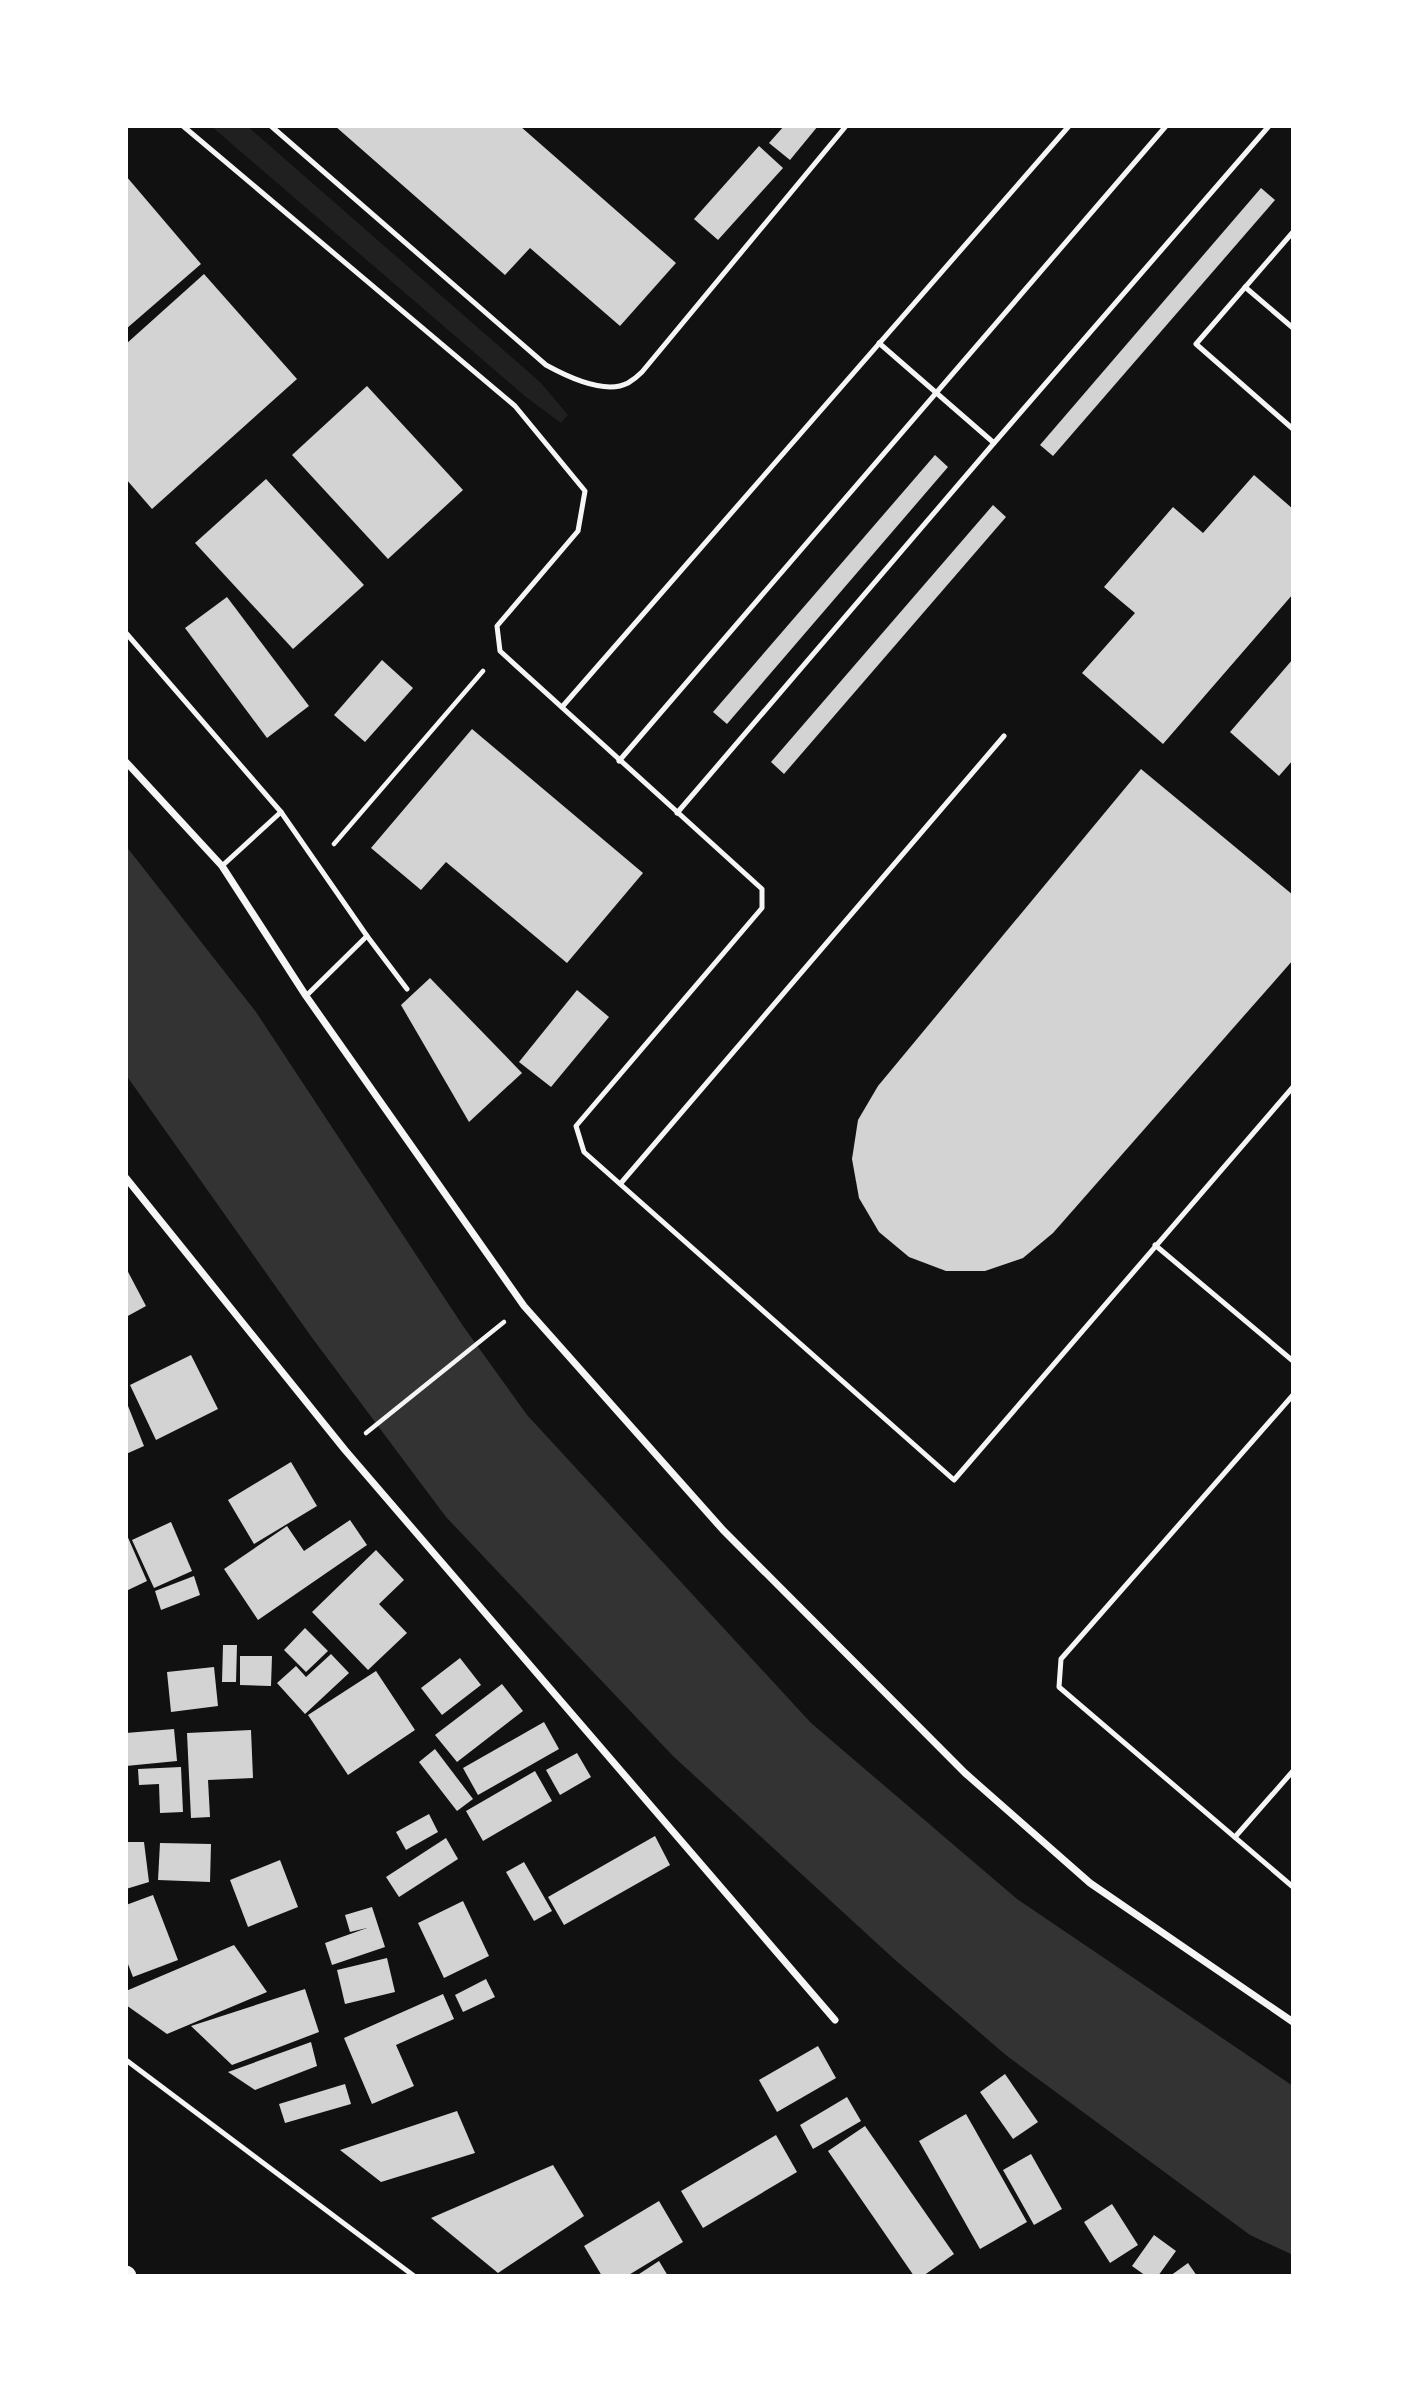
<svg xmlns="http://www.w3.org/2000/svg" width="1419" height="2402" viewBox="0 0 1419 2402" font-family="'Zilla Slab',serif">
<rect width="100%" height="100%" fill="#111"/>
<path fill="#202020" d="M211 126H247L540 382 568 415 561 423 526 397Z"/>
<path fill="#333" d="M126 846 256 1012 463 1326 527 1415 811 1723 1017 1899 1293 2086V2255L1250 2235 1007 2056 894 1959 673 1756 446 1517 310 1335 126 1075Z"/>
<g fill="#d3d3d3">
<path d="M335 126H520L676 263 620 326 530 248 505 275Z"/>
<path d="M784 126H818L790 160 769 143Z"/>
<path d="M759 146 783 168 718 240 694 219Z"/>
<path d="M126 176 201 264 126 329Z"/>
<path d="M1261 188 1275 200 1053 456 1040 445Z"/>
<path d="M204 274 297 379 152 509 126 479V344Z"/>
<path d="M367 386 463 490 388 559 292 455Z"/>
<path d="M935 455 948 467 727 724 713 712Z"/>
<path d="M1254 475 1293 509V594L1163 744 1082 673 1135 613 1104 587 1173 507 1203 533Z"/>
<path d="M266 479 364 585 293 649 195 543Z"/>
<path d="M993 505 1006 517 784 774 771 762Z"/>
<path d="M227 597 309 706 267 738 185 628Z"/>
<path d="M1293 659V760L1279 776 1230 732Z"/>
<path d="M382 660 413 688 365 742 334 715Z"/>
<path d="M472 729 643 873 567 963 446 862 421 890 371 848Z"/>
<path d="M1141 769 1293 895V960L1053 1233 1023 1258 985 1271H946L909 1257 879 1232 859 1198 852 1159 858 1120 878 1086Z"/>
<path d="M430 978 522 1073 469 1122 401 1005Z"/>
<path d="M577 990 609 1017 551 1087 519 1062Z"/>
<path d="M126 1268 146 1306 126 1317Z"/>
<path d="M191 1355 218 1409 156 1440 130 1385Z"/>
<path d="M126 1401 144 1446 126 1454Z"/>
<path d="M291 1462 317 1506 254 1544 228 1500Z"/>
<path d="M350 1520 367 1545 258 1620 224 1569 287 1526 304 1551Z"/>
<path d="M171 1522 192 1571 154 1588 132 1540Z"/>
<path d="M126 1533 147 1581 126 1591Z"/>
<path d="M376 1550 404 1580 379 1604 407 1633 368 1670 312 1612Z"/>
<path d="M194 1576 200 1595 161 1610 155 1591Z"/>
<path d="M305 1628 328 1651 306 1672 284 1650Z"/>
<path d="M223 1645H237L236 1682H222Z"/>
<path d="M331 1654 349 1673 305 1714 277 1683 296 1666 306 1677Z"/>
<path d="M240 1656H272L271 1686 240 1685Z"/>
<path d="M460 1658 481 1685 442 1715 421 1688Z"/>
<path d="M214 1667 218 1706 171 1712 167 1672Z"/>
<path d="M376 1671 415 1730 348 1775 308 1715Z"/>
<path d="M502 1684 523 1711 457 1762 435 1735Z"/>
<path d="M544 1722 559 1749 478 1795 463 1768Z"/>
<path d="M174 1729 177 1761 126 1766V1733Z"/>
<path d="M251 1730 253 1778 208 1780 210 1817 191 1818 187 1733Z"/>
<path d="M435 1749 473 1799 457 1811 419 1762Z"/>
<path d="M577 1753 591 1777 560 1795 546 1770Z"/>
<path d="M181 1767 183 1812 160 1813 159 1784 139 1785 138 1769Z"/>
<path d="M535 1771 552 1801 483 1841 466 1811Z"/>
<path d="M429 1814 438 1832 406 1850 396 1832Z"/>
<path d="M655 1836 670 1865 564 1925 548 1897Z"/>
<path d="M446 1838 458 1859 399 1897 386 1877Z"/>
<path d="M126 1842H144L149 1882 126 1889Z"/>
<path d="M160 1843 211 1844 210 1882 158 1880Z"/>
<path d="M280 1860 298 1907 248 1927 230 1880Z"/>
<path d="M524 1862 552 1911 534 1921 506 1872Z"/>
<path d="M153 1895 178 1960 133 1977 126 1959V1905Z"/>
<path d="M463 1901 489 1956 444 1978 418 1923Z"/>
<path d="M372 1907 385 1947 332 1965 325 1943 367 1928 350 1932 345 1915Z"/>
<path d="M234 1945 267 1992 167 2034 126 2005V1991Z"/>
<path d="M387 1958 395 1992 345 2004 337 1970Z"/>
<path d="M486 1979 495 1997 463 2012 455 1995Z"/>
<path d="M305 1989 319 2032 232 2065 191 2026Z"/>
<path d="M443 1994 454 2019 396 2045 414 2086 372 2104 344 2038Z"/>
<path d="M311 2042 317 2066 255 2090 228 2072Z"/>
<path d="M818 2046 836 2078 777 2112 759 2080Z"/>
<path d="M1005 2074 1038 2122 1013 2139 980 2092Z"/>
<path d="M345 2084 351 2104 285 2123 279 2104Z"/>
<path d="M847 2097 861 2121 813 2149 800 2125Z"/>
<path d="M457 2111 475 2153 381 2182 340 2150Z"/>
<path d="M966 2114 1027 2222 980 2249 919 2141Z"/>
<path d="M865 2126 954 2254 923 2276H914L828 2151Z"/>
<path d="M776 2135 797 2172 703 2228 681 2191Z"/>
<path d="M1031 2154 1062 2209 1034 2225 1003 2170Z"/>
<path d="M553 2165 584 2216 498 2273 431 2218Z"/>
<path d="M659 2201 683 2242 627 2276H602L584 2246Z"/>
<path d="M1112 2204 1138 2245 1110 2263 1084 2222Z"/>
<path d="M1154 2235 1176 2251 1158 2276H1146L1132 2266Z"/>
<path d="M659 2261 668 2276H636Z"/>
<path d="M1188 2263 1197 2276H1170Z"/>
</g>
<g fill="none" stroke-linecap="round" stroke-linejoin="round">
<g stroke="#f5f5f5" stroke-width="4.5">
<path d="M334 844 483 671"/>
<path d="M366 1433 504 1322"/>
</g>
<g stroke="#f5f5f5" stroke-width="5">
<path d="M183 126 515 406 585 491 578 531 497 626 500 651 762 889V908L576 1126 584 1152 954 1480 1293 1087"/>
<path d="M271 126 546 365C566 376 605 395 628 383 633 380 638 376 642 372L846 126"/>
<path d="M1293 232 1196 344 1293 429"/>
<path d="M1245 287 1293 328"/>
<path d="M879 343 994 443"/>
<path d="M126 633 281 812 367 936 407 989"/>
<path d="M562 707 1069 126"/>
<path d="M619 761 1166 126"/>
<path d="M677 813 994 443 1269 126"/>
<path d="M222 866 281 812"/>
<path d="M306 996 367 936"/>
<path d="M621 1183 1004 736"/>
<path d="M1155 1245 1293 1361"/>
<path d="M1293 1395 1061 1659 1059 1687 1293 1887"/>
<path d="M1235 1837 1293 1771"/>
<path d="M126 2060 414 2276"/>
</g>
<g stroke="#f5f5f5" stroke-width="7">
<path d="M126 762 222 866 306 996 524 1306 723 1530 965 1773 1090 1883 1293 2022"/>
<path d="M126 1178 345 1450 835 2020"/>
</g>
<path stroke="#f5f5f5" stroke-width="19" d="M126 2275 127 2276"/>
</g>
<rect width="1419" height="2402" fill="none" stroke="#ffffff" stroke-width="256"/>
</svg>
